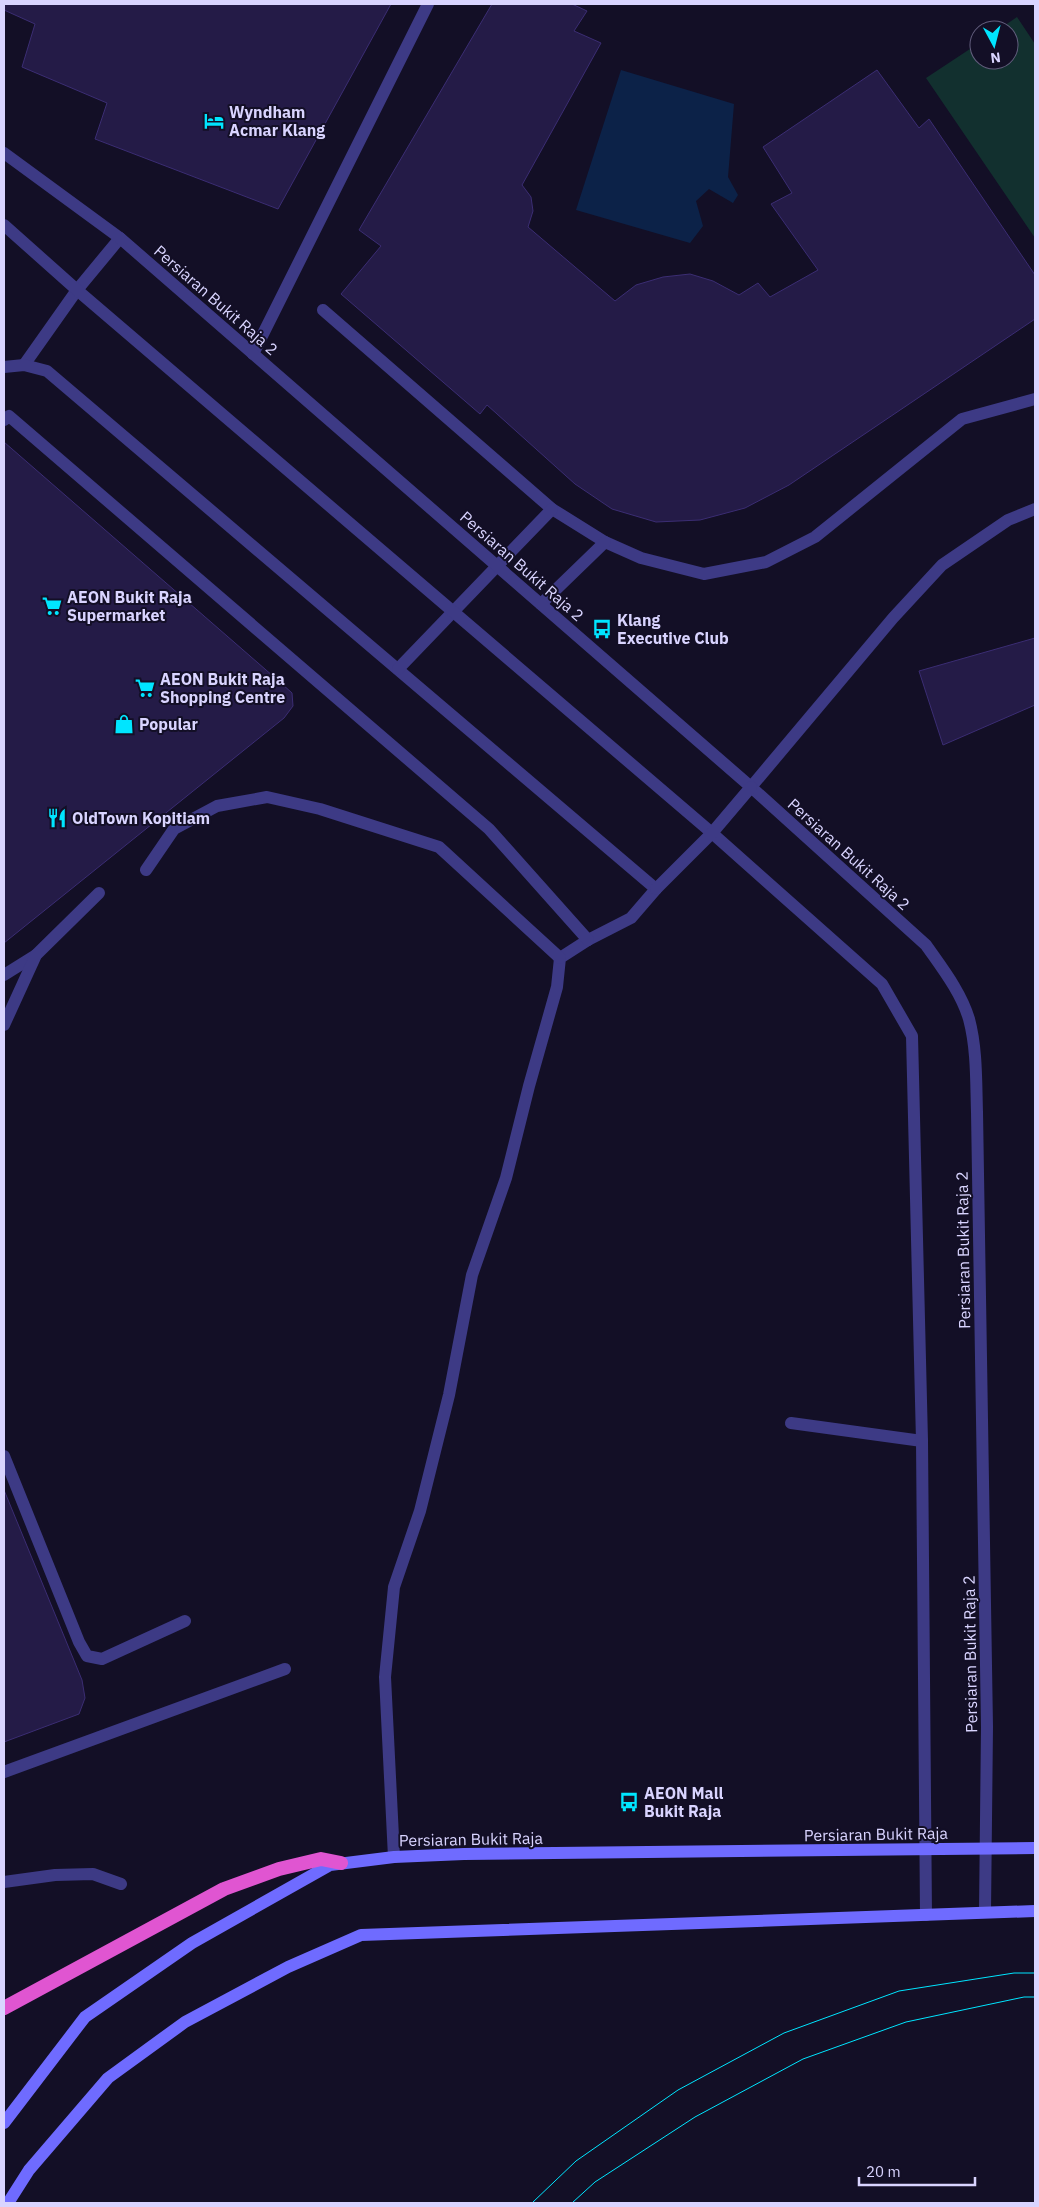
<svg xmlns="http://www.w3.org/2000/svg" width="1039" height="2207" viewBox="0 0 1039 2207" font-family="'IBM Plex Sans',sans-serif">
<rect width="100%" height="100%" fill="#130f26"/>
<path fill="#12302f" d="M1017 17 1035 44V238L926 78 979 43V60H1009V30H998Z"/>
<path fill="#0c2248" d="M621 70 734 104 728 177 738 195 733 203 709 189 696 201 703 226 690 243 576 210Z"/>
<g fill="#241b47" stroke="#3b2d73">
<path d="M4 4H391L278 209 95 139 107 103 22 67 35 24 4 10Z"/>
<path d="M492 4H572L587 11 574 31 601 43 522 185 531 197 533 211 528 227 615 301 636 285 663 277 690 274 713 281 739 295 758 283 770 297 818 270 771 204 792 193 763 147 877 70 919 128 929 119 1035 275V319L789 485 745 508 700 520 656 522 612 509 575 484 487 405 480 414 341 294 381 246 359 230Z"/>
<path d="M4 442 281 683 292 693 293 706 284 718 4 943Z"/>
<path d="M1035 638V705L943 745 919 671Z"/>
<path d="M4 1490 82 1680 85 1698 79 1714 4 1742Z"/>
</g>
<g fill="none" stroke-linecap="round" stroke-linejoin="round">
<g stroke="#3d3a85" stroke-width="12">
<path d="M323 310 552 509 605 542 641 558 704 574 766 562 815 537 962 419 1035 399"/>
<path d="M253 354 428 4"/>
<path d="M24 365 77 290 120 238"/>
<path d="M4 367 24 365 47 371 656 889 631 918 588 940 560 958 557 987 529 1086 506 1178 472 1275 449 1395 420 1511 394 1587 385 1677 394 1857"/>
<path d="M4 420 9 416 489 829 588 940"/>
<path d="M541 604 605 542"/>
<path d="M398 669 552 509"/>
<path d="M146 870 174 829 217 806 267 797 320 809 439 847 560 958"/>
<path d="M4 975 36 955"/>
<path d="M4 1025 36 955 99 893"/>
<path d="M791 1423 922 1441"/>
<path d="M4 1456 79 1642 87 1656 102 1659 185 1621"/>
<path d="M4 1772 285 1669"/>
<path d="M4 1882 55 1875 93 1874 121 1884"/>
</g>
<path stroke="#3d3a85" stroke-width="12" d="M751 787 893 618 942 565 1008 520 1035 509"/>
<g stroke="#3d3a85" stroke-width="12">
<path d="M4 153 120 238 751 787 926 945C942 968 961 992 969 1019 977 1049 976 1082 977 1112L987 1727 985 1912"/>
<path d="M4 225 77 290 712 833 882 984 912 1036 922 1441 926 1915"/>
<path d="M656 889 712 833 751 787"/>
</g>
<g stroke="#6f6bff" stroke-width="12">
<path d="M4 2123 85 2017 192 1943 330 1865 394 1857 464 1854 1035 1848"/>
<path d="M8 2203 29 2170 108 2078 185 2022 288 1967 361 1935 1035 1911"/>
</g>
<path stroke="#e055d1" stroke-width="14" d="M4 2008 224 1889 279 1869 321 1859 341 1863"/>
<g stroke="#00e5ff" stroke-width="1">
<path d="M532 2203 576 2161 678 2090 784 2033 899 1991 1014 1973H1035"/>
<path d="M572 2203 595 2182 695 2117 803 2059 906 2022 1024 1997H1035"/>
</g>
</g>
<defs>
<symbol id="hotel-bare" viewBox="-9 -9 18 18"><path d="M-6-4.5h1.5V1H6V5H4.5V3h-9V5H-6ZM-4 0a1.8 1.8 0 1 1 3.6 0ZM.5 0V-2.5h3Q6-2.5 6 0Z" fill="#00e5ff" stroke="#130f26" stroke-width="2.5" paint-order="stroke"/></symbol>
<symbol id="supermarket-bare" viewBox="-9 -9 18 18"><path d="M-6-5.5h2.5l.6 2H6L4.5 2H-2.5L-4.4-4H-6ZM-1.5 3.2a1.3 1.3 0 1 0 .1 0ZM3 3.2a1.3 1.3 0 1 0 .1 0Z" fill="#00e5ff" stroke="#130f26" stroke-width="2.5" paint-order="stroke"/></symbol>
<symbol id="bus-bare" viewBox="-9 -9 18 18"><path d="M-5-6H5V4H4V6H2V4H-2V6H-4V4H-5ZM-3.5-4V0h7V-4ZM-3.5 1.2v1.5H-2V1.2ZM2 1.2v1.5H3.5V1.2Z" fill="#00e5ff" stroke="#130f26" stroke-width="2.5" paint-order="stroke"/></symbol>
<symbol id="shop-bare" viewBox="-9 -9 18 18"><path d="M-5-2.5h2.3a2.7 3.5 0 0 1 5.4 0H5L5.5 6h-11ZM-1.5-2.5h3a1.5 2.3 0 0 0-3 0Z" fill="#00e5ff" stroke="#130f26" stroke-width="2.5" paint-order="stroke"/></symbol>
<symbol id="restaurant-bare" viewBox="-9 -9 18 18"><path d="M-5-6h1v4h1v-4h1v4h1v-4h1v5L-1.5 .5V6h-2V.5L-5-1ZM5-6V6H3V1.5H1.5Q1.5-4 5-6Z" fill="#00e5ff" stroke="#130f26" stroke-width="2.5" paint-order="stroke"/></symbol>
</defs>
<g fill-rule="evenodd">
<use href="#hotel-bare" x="200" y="107" width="28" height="28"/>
<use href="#supermarket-bare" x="38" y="592" width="28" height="28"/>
<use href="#bus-bare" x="588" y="615" width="28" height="28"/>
<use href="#supermarket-bare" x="131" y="674" width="28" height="28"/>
<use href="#shop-bare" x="110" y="710" width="28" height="28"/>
<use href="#restaurant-bare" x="43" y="804" width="28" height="28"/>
<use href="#bus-bare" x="615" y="1788" width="28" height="28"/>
</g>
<g text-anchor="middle" stroke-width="4" stroke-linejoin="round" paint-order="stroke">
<g font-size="16" font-weight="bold" fill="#d9d4ff" stroke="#130f26" text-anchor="start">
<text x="229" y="118">Wyndham<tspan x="229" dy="18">Acmar Klang</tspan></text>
<text x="67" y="603">AEON Bukit Raja<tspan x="67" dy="18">Supermarket</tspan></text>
<text x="617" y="626">Klang<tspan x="617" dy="18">Executive Club</tspan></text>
<text x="160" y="685">AEON Bukit Raja<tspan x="160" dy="18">Shopping Centre</tspan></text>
<text x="139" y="730">Popular</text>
<text x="72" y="824">OldTown Kopitiam</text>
<text x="644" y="1799">AEON Mall<tspan x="644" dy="18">Bukit Raja</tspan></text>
</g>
<g font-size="16" fill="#d9d4ff" stroke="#130f26">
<text transform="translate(216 300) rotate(41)" y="6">Persiaran Bukit Raja 2</text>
<text transform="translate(522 566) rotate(41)" y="6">Persiaran Bukit Raja 2</text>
<text transform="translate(849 854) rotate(42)" y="6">Persiaran Bukit Raja 2</text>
<text transform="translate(963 1250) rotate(-91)" y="6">Persiaran Bukit Raja 2</text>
<text transform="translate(970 1654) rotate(-91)" y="6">Persiaran Bukit Raja 2</text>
<text transform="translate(876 1834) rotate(-1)" y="6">Persiaran Bukit Raja</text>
<text transform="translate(471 1839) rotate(-1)" y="6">Persiaran Bukit Raja</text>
</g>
</g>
<rect width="1039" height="2207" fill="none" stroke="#d9d4ff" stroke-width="10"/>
<g transform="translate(994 45) rotate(173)"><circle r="24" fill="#130f26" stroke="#625e7d"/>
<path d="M0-4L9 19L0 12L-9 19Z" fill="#00e5ff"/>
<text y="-8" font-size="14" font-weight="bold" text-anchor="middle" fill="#d9d4ff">N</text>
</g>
<path d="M859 2177v8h116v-8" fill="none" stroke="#d9d4ff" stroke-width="2.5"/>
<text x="866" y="2177" font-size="15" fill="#d9d4ff" stroke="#130f26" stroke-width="4" paint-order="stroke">20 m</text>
</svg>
